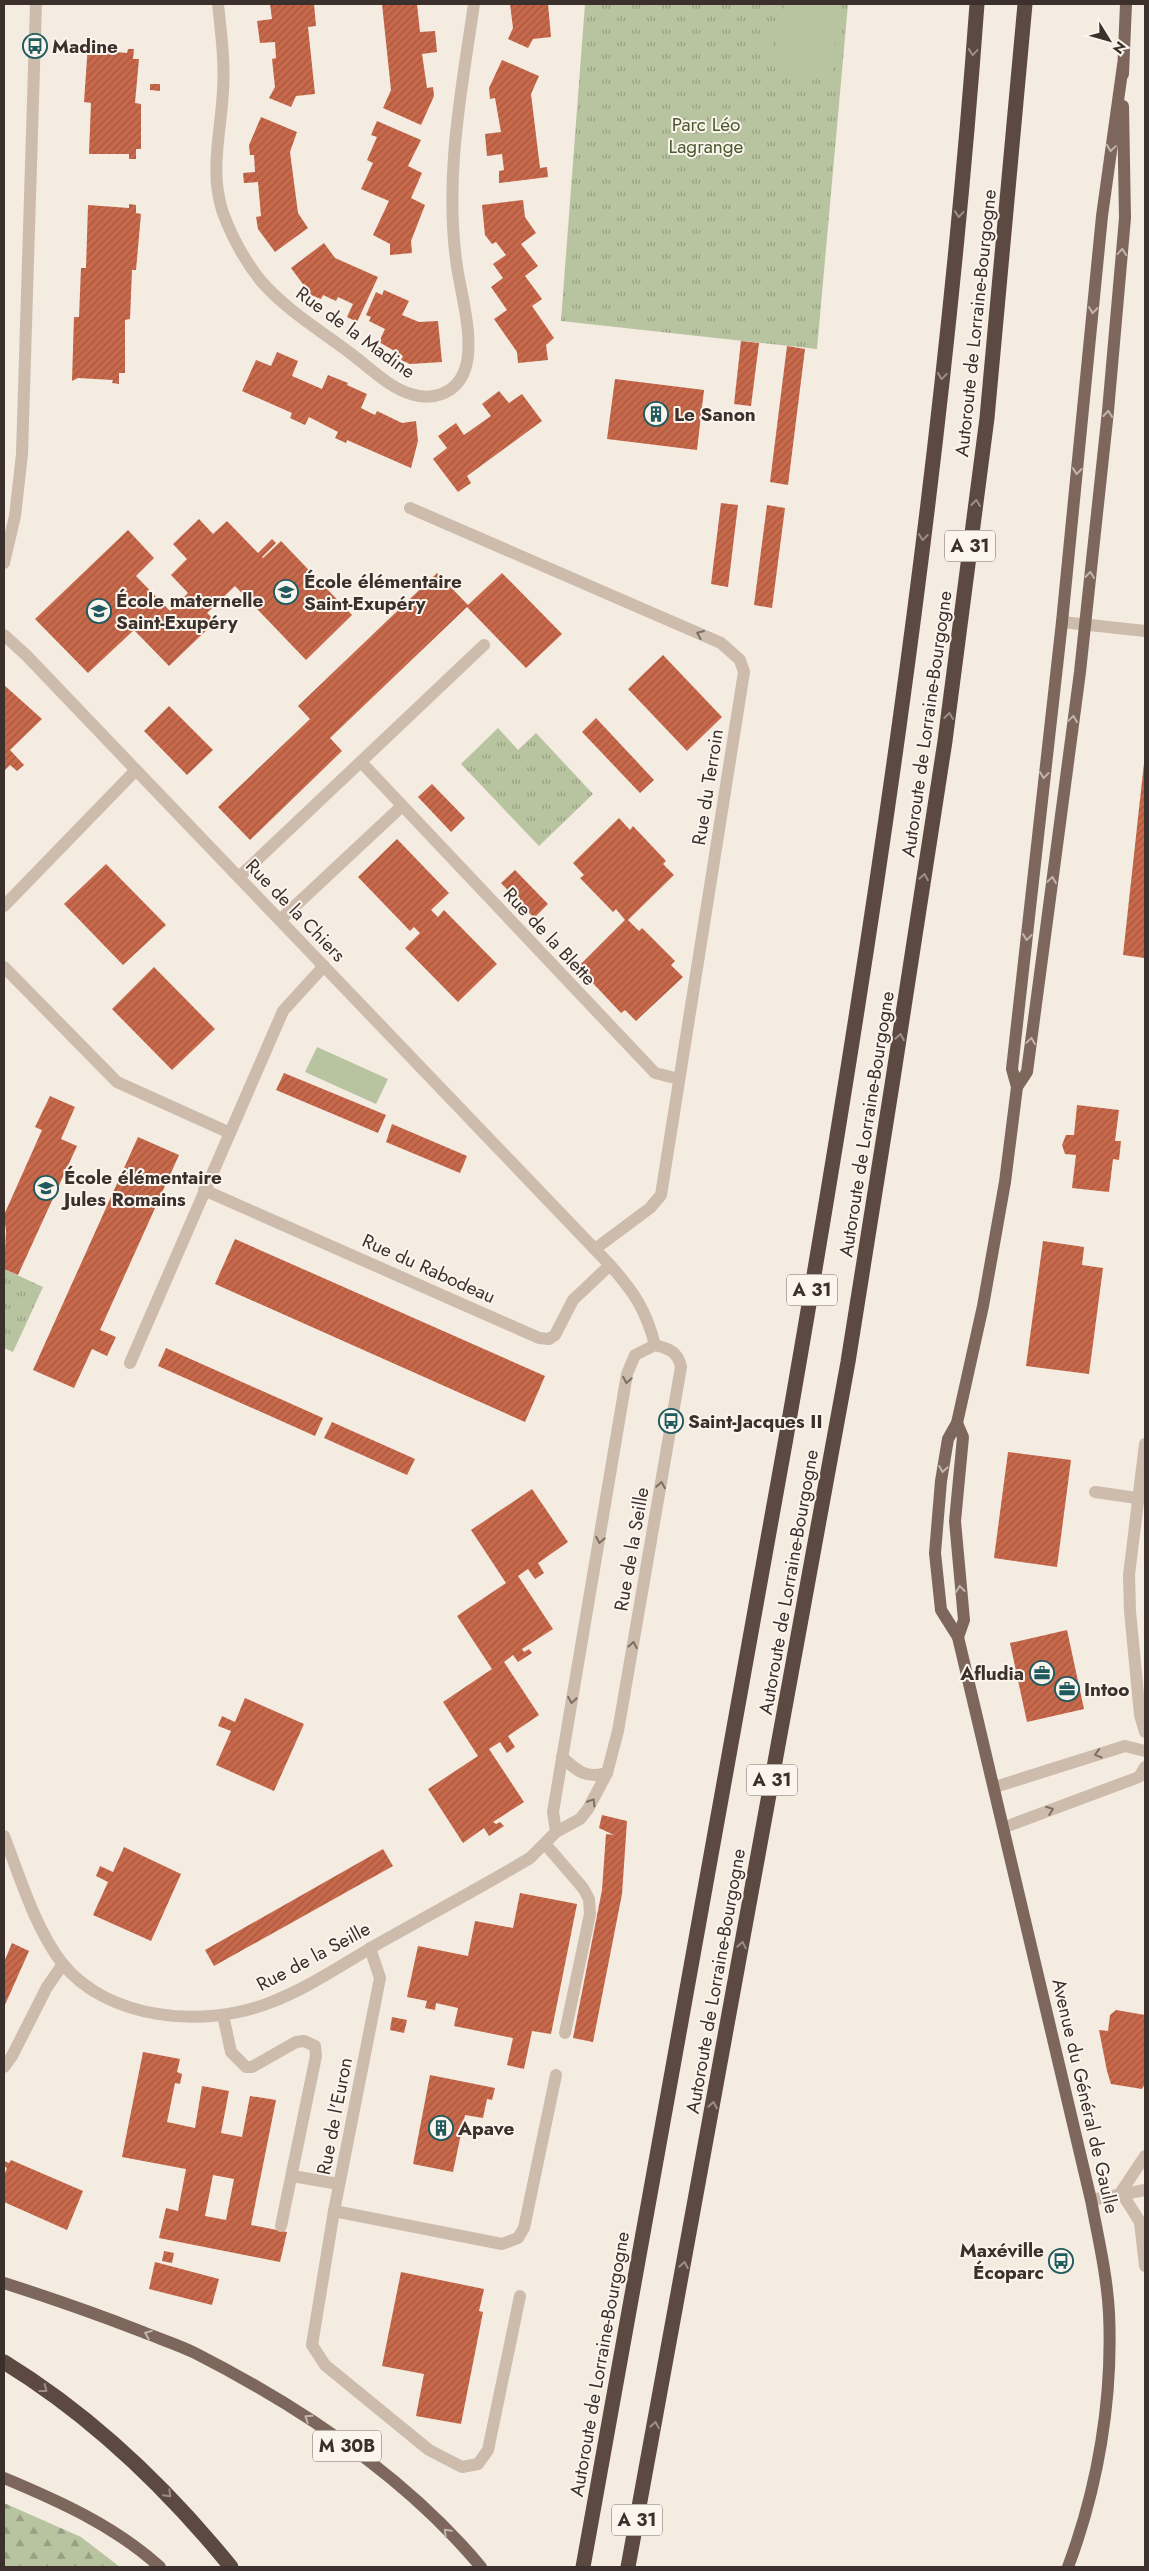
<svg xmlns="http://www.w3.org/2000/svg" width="1149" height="2571" viewBox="0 0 1149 2571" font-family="Jost,sans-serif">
<defs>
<pattern id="grass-tufts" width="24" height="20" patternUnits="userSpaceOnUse" patternTransform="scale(1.25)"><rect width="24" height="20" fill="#b8c4a0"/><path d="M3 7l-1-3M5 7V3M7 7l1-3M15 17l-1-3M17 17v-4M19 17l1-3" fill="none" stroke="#97a083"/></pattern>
<pattern id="forest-firs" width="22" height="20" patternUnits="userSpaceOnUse" patternTransform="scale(1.25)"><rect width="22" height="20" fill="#b8c4a0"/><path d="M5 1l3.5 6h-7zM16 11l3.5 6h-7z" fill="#97a083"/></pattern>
<pattern id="building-hatch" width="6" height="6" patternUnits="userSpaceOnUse" patternTransform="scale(1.25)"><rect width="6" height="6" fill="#c8694b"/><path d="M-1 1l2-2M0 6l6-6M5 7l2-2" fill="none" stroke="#a4573f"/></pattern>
</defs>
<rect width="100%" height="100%" fill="#f4ebe1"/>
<g fill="url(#grass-tufts)">
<path d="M585 4H848L817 349 561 321Z"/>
<path d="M498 728 518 750 536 733 593 794 539 846 461 764Z"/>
<path d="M4 1269 43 1287 13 1352 4 1348Z"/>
</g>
<path fill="url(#forest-firs)" d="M4 2503 81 2537 120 2567H4Z"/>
<g fill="#b8c4a0">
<path d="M784 4H838L832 78 778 73Z"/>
<path d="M763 29 775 30 773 54 761 53Z"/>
<path d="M317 1047 388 1079 376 1104 305 1072Z"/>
</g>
<g fill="url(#building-hatch)" fill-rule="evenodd">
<path d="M270 4H314L316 26 308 27 315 94 296 96 291 107 269 98 275 87 272 59 276 58 275 42 260 43 257 21 272 19Z"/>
<path d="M382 4H417L420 32 435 31 437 52 422 54 427 88 433 87 434 96 421 125 383 108 391 90Z"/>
<path d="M510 4H548L551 37 533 39 528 48 508 39 513 28Z"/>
<path d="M88 44 117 45 116 52 127 53 128 49H134L133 59H139L135 103 141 104V149H136V159H129V154H89L91 103 84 102Z"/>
<path d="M502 60 539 76 531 94 540 168 547 167 548 177 499 183V171L504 170 502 154 487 156 485 134 501 132 495 98 490 99 489 88Z"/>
<path d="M150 84H160V91L150 90Z"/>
<path d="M261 117 297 132 290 152 298 213 308 228 275 252 258 229 256 217 261 216 258 182 244 183 243 173 255 172 254 155H250L249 145Z"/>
<path d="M377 121 421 140 408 166 422 173 411 198 425 205 411 241 412 253 390 255V244L373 235 389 201 361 189 373 163 367 160 377 137 371 135Z"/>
<path d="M523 200 525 217 536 233 521 244 538 266 525 276 542 299 532 306 554 338 546 345 548 360 518 363 517 352 494 319 507 310 491 287 503 278 493 264 506 255 496 242 492 244 485 235 482 205Z"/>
<path d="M129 204 136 205V213L141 214 136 270H132L130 319 125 320V373H119V384L112 383 113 380 78 378 72 381 74 317H79L81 268H86L88 205 129 208Z"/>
<path d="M324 243 335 258 378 277 357 322 347 317 353 304 338 297 336 301 323 295 321 299 311 295 291 268Z"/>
<path d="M384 290 409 301 402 315 419 322 438 321 442 362 410 364 401 360 403 356 379 342 385 329 369 321 371 317 366 315 376 292 382 295Z"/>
<path d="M741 341 759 343 751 406 734 404Z"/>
<path d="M787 346 805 349 788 485 770 482Z"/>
<path d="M277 352 298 361 292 376 322 389 328 375 348 383 347 385 367 394 361 408 375 415 377 411 402 423 416 421 418 441 411 468 347 440 346 443 335 438 338 432 309 417 305 425 290 418 292 413 242 391 256 360 271 366Z"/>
<path d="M615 379 704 390 697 450 607 439Z"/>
<path d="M499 391 509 403 522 394 542 421 467 476 471 483 458 492 433 459 447 448 438 436 456 423 464 435 491 416 482 404Z"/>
<path d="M721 503 738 505 728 587 711 584Z"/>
<path d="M767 505 785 508 772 608 754 605Z"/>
<path d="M199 519 213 534 227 521 258 553 272 539 276 543 262 557 263 558 281 541 352 615 306 660 235 586 207 613 216 621 169 666 134 630 88 673 35 619 128 530 154 558 136 576 170 611 188 593 171 575 187 559 173 544Z"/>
<path d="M437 573 468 605 502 573 562 634 526 668 467 607 330 738 342 751 250 840 218 807 310 719 298 706Z"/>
<path d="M663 655 722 717 687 751 628 689Z"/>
<path d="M4 685 42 719 10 750 24 765 17 771 10 765 4 771Z"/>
<path d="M169 706 213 750 187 775 144 731Z"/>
<path d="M596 718 654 780 640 793 582 732Z"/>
<path d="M1144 763H1145V958L1123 955Z"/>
<path d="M432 784 465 818 451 832 418 797Z"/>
<path d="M619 818 630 830 633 826 666 861 663 864 674 875 628 920 639 931 642 928 675 961 671 965 683 977 636 1021 625 1010 621 1013 589 979 592 976 581 964 625 920 616 909 613 912 580 878 584 875 573 863Z"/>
<path d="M397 839 449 893 431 910 438 917 444 910 497 964 458 1002 405 948 420 933 414 927 410 931 358 877Z"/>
<path d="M106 864 166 925 123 965 64 904Z"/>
<path d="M515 870 548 904 534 918 501 883Z"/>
<path d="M154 967 215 1029 172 1070 112 1009Z"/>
<path d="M284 1073 386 1115 378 1133 276 1090Z"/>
<path d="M50 1096 75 1107 61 1139 77 1146 18 1275 4 1269 6 1231 4 1215 42 1130 35 1127Z"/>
<path d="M1077 1105 1119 1110 1115 1141H1121L1119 1160 1113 1159 1109 1192 1072 1188 1076 1155 1065 1154 1062 1145 1066 1135H1074Z"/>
<path d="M392 1124 467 1156 460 1173 386 1142Z"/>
<path d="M138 1137 179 1155 100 1330 116 1337 107 1356 92 1349 74 1388 33 1370Z"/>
<path d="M235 1239 545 1376 525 1422 215 1284Z"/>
<path d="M1043 1241 1084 1247 1082 1265 1103 1268 1089 1374 1026 1366Z"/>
<path d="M166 1348 323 1418 315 1436 158 1366Z"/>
<path d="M332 1422 415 1459 407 1475 324 1438Z"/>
<path d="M1008 1452 1071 1460 1057 1567 994 1558Z"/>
<path d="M532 1489 568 1542 538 1563 544 1573 535 1579 528 1569 518 1576 553 1629 522 1649 524 1652 529 1649 532 1653 518 1662 513 1655 504 1662 539 1715 508 1736 515 1747 507 1753 500 1742 489 1749 524 1802 493 1822 496 1824 500 1822 504 1826 489 1836 484 1828 463 1843 428 1789 478 1756 443 1702 492 1669 457 1616 506 1583 471 1530Z"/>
<path d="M1067 1630 1084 1709 1027 1722 1010 1643Z"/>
<path d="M245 1698 304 1724 274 1791 216 1765 231 1731 218 1726 222 1716 235 1722Z"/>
<path d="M602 1815 627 1821 622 1894 593 2042 573 2038 602 1890 606 1834 614 1835 599 1828Z"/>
<path d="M124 1847 181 1874 151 1941 93 1915 108 1882 96 1876 100 1866 113 1872Z"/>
<path d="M383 1849 393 1866 214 1966 205 1950Z"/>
<path d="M520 1893 577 1904 551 2034 532 2031 524 2069 507 2065 513 2038 454 2026 458 2008 436 2003 435 2010 425 2008 427 2001 407 1997 418 1946 468 1956 475 1921 513 1928Z"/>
<path d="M12 1943 29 1951 4 2007V1962Z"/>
<path d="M1116 2010 1145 2015V2084L1142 2089 1111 2084 1107 2071 1099 2030 1108 2031 1110 2015Z"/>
<path d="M392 2017 407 2020 404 2033 390 2030Z"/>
<path d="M143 2052 180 2059 177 2072 182 2074 180 2084 175 2083 167 2122 195 2128 202 2086 229 2091 221 2133 242 2137 250 2096 276 2100 251 2225 287 2232 280 2262 159 2238 166 2208 178 2211 186 2169 122 2157ZM213 2175 234 2179 226 2220 205 2216Z"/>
<path d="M430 2075 495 2088 492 2100 487 2099 483 2118 465 2115 453 2172 413 2164Z"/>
<path d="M11 2160 83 2191 67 2230 4 2202V2176L7 2168 4 2166V2161L9 2163Z"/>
<path d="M164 2251 174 2253 172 2263 162 2261Z"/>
<path d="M155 2262 219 2279 212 2305 149 2289Z"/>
<path d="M401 2272 484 2289 479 2311 483 2312 461 2424 416 2416 424 2374 382 2366Z"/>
</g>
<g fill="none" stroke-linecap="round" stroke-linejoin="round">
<g stroke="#cdbbac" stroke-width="12">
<path d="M218 4C221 33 225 61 223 91 221 132 209 172 223 213 232 237 245 261 261 281 287 311 323 332 354 356 371 369 390 388 411 394 432 401 455 394 464 372 475 346 463 301 458 273 443 183 461 93 474 4"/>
<path d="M410 508 721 643 740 660 744 672 661 1195 650 1208 595 1249"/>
<path d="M4 563 15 516 22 454 36 4"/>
<path d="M1062 622 1145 631"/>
<path d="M4 635 26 655 136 770 610 1265C634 1292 646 1310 655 1345"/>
<path d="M361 762 655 1073 679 1079"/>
<path d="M239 877 484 645"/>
<path d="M4 906 136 770"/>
<path d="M280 920 402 806"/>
<path d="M4 967 117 1082 230 1133"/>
<path d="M204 1190 539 1338 549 1339 555 1335 573 1300 610 1265"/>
<path d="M130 1363 283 1011 324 966"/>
<path d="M1145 1444 1129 1575 1130 1611 1140 1715 1145 1732"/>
<path d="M1095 1492 1137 1498"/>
<path d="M562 1757C577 1771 586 1779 607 1773"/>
<path d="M995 1787 1125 1746 1145 1751"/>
<path d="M1005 1827 1139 1777 1145 1767"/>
<path d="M4 1836C20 1877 35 1928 62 1963 108 2021 205 2028 269 2003 312 1987 351 1958 392 1936 438 1910 485 1885 530 1858L556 1832 580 1819 588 1809 607 1773 618 1731 681 1367C678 1352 670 1349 655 1345L635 1355 627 1374 553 1812 556 1832"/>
<path d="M546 1845 583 1888 589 1899 590 1914 565 2033"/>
<path d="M370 1948 380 1978 334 2211 312 2345 325 2365 429 2450 462 2467 478 2464 488 2450 520 2296"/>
<path d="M223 2015 231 2052 246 2067H252L296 2042 304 2041 315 2046 316 2056 281 2226"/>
<path d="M4 2067 12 2056 47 1987 63 1964"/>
<path d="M1145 2156 1121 2192 1140 2222 1145 2266"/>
<path d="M292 2176 339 2184"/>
<path d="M1091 2200 1145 2190"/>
<path d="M334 2211 502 2244 518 2238 524 2228 556 2075"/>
</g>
<g stroke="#7d675c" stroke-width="12">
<path d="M1123 74 1126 4"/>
<path d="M1017 1087 1027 1072 1080 672 1108 411 1125 218 1123 106"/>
<path d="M957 1423 963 1437 955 1521 964 1620 958 1637"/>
<path d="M4 2283C51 2298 97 2314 143 2332 160 2339 179 2345 195 2353 299 2406 406 2477 481 2567"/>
<path d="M4 2478C59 2501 115 2526 160 2567"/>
<path d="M1068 2567C1098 2487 1113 2399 1109 2313 1107 2275 1098 2237 1091 2200L958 1637 941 1610 935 1553 941 1481 948 1439 957 1423 983 1306 1005 1182 1017 1087 1012 1069 1062 622 1102 216 1123 65"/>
</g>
<g stroke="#5c4a42" stroke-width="15">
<path d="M4 2362C92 2416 166 2487 231 2567"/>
<path d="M583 2567C651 2191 721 1815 786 1438 869 963 942 485 977 4"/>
<path d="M628 2567 848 1362 892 1085 945 741 987 418 1025 4"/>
</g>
</g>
<defs><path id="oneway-chevron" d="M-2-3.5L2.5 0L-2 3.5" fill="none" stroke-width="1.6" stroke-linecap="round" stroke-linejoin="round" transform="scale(1.25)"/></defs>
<g stroke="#9c8e87">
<use href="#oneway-chevron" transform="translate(973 52) rotate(95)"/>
<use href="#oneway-chevron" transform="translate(959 214) rotate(95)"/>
<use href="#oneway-chevron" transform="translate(942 376) rotate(96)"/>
<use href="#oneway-chevron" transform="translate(976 503) rotate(-83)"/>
<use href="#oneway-chevron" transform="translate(923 537) rotate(97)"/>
<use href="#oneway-chevron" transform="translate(949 716) rotate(-83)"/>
<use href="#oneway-chevron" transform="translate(924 877) rotate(-81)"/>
<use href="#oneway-chevron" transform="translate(900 1037) rotate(-81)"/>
<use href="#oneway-chevron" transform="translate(742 1945) rotate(-80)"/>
<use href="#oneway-chevron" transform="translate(713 2105) rotate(-80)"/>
<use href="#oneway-chevron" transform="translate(684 2265) rotate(-80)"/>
<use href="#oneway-chevron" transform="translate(44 2389) rotate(37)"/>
<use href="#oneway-chevron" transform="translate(655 2425) rotate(-80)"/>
<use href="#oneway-chevron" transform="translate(168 2494) rotate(46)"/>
</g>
<g stroke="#c2b5ac">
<use href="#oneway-chevron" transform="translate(1111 148) rotate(98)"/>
<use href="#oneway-chevron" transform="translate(1122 252) rotate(-85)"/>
<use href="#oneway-chevron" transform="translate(1093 310) rotate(96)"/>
<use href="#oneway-chevron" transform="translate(1108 414) rotate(-84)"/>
<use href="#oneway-chevron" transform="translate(1077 471) rotate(96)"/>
<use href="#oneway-chevron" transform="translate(1090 575) rotate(-84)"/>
<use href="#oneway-chevron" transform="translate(1073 719) rotate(-82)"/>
<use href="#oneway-chevron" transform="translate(1044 775) rotate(96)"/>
<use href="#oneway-chevron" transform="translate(1052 880) rotate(-82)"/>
<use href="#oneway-chevron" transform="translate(1027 937) rotate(96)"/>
<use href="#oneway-chevron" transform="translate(1031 1041) rotate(-82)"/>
<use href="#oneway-chevron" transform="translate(943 1469) rotate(100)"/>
<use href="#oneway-chevron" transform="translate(960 1589) rotate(-97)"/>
<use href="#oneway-chevron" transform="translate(148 2334) rotate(-158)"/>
<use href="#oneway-chevron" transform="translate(308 2418) rotate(-146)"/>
<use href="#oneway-chevron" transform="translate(447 2532) rotate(-135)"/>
</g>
<g stroke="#7d6f65">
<use href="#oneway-chevron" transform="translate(700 634) rotate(-157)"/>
<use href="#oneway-chevron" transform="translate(627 1380) rotate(100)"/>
<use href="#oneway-chevron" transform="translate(661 1485) rotate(-81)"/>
<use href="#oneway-chevron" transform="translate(600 1540) rotate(100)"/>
<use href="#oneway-chevron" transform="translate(633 1645) rotate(-80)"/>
<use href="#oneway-chevron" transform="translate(572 1700) rotate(100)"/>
<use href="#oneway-chevron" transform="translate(1098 1754) rotate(163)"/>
<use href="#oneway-chevron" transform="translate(592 1802) rotate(-58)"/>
<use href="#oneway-chevron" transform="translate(1050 1810) rotate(-20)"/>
</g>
<defs>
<symbol id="bus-ring" viewBox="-11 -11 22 22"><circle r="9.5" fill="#fbf5ee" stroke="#1f5a5e" stroke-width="1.5"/><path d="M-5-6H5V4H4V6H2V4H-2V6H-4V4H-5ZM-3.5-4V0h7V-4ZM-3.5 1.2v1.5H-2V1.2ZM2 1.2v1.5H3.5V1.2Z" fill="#1f5a5e"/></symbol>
<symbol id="building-ring" viewBox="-11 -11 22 22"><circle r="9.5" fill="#fbf5ee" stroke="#1f5a5e" stroke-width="1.5"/><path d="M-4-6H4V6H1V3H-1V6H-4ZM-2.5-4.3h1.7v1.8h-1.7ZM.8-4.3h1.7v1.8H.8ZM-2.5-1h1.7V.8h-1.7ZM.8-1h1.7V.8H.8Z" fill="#1f5a5e"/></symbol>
<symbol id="school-ring" viewBox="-11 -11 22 22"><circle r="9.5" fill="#fbf5ee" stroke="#1f5a5e" stroke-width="1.5"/><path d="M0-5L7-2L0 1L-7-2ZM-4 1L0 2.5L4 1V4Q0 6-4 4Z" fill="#1f5a5e"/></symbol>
<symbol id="office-ring" viewBox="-11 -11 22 22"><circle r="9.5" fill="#fbf5ee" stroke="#1f5a5e" stroke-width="1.5"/><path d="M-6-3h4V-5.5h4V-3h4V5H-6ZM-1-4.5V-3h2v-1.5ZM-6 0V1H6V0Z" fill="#1f5a5e"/></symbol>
</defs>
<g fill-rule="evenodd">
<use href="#bus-ring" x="21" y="32" width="28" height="28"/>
<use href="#building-ring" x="642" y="400" width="28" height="28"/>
<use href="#school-ring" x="272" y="578" width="28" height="28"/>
<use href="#school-ring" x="85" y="597" width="28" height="28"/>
<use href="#school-ring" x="32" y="1174" width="28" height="28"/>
<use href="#bus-ring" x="657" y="1407" width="28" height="28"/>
<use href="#office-ring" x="1028" y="1659" width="28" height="28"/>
<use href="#office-ring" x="1053" y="1675" width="28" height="28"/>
<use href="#building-ring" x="427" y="2114" width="28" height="28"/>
<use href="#bus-ring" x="1047" y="2247" width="28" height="28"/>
</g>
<g text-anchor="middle" stroke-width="4" stroke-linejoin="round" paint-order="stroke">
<g fill="#fbf5ee" stroke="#756b66" stroke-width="1">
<rect x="945" y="530.5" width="50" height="31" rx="4"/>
<rect x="787" y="1274.5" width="50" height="31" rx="4"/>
<rect x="747" y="1764.5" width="50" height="31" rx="4"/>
<rect x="313" y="2430.5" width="68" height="31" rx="4"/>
<rect x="612" y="2504.5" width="50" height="31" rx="4"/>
</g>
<g font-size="18" font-weight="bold" fill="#3b302b">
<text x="970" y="552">A 31</text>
<text x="812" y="1296">A 31</text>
<text x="772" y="1786">A 31</text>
<text x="347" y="2452">M 30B</text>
<text x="637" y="2526">A 31</text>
</g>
<g font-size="19" font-weight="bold" fill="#3b302b" stroke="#fbf5ee" text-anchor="start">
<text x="52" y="53">Madine</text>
<text x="674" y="421">Le Sanon</text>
<text x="304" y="588">École élémentaire<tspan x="304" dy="22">Saint-Exupéry</tspan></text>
<text x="116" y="607">École maternelle<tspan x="116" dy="22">Saint-Exupéry</tspan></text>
<text x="64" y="1184">École élémentaire<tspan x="64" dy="22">Jules Romains</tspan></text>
<text x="688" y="1428">Saint-Jacques II</text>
<text x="1024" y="1680" text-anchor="end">Afludia</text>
<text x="1084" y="1696">Intoo</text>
<text x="458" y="2135">Apave</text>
<text x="1044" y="2257" text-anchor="end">Maxéville<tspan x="1044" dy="22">Écoparc</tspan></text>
</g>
<g font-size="19" fill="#4a5a2e" stroke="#fbf5ee">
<text x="706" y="131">Parc Léo<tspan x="706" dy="22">Lagrange</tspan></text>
</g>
<g font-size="19" fill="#3b302b" stroke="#fbf5ee">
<text transform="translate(975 323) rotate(-84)" y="7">Autoroute de Lorraine-Bourgogne</text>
<text transform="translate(356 332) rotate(36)" y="7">Rue de la Madine</text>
<text transform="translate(926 724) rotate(-82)" y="7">Autoroute de Lorraine-Bourgogne</text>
<text transform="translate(707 787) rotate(-81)" y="7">Rue du Terroin</text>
<text transform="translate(296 910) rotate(46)" y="7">Rue de la Chiers</text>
<text transform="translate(550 936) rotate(47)" y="7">Rue de la Blette</text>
<text transform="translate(866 1124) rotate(-81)" y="7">Autoroute de Lorraine-Bourgogne</text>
<text transform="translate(429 1268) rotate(24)" y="7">Rue du Rabodeau</text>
<text transform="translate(631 1549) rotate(-80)" y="7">Rue de la Seille</text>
<text transform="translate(788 1582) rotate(-80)" y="7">Autoroute de Lorraine-Bourgogne</text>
<text transform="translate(313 1956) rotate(-28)" y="7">Rue de la Seille</text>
<text transform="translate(715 1981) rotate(-80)" y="7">Autoroute de Lorraine-Bourgogne</text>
<text transform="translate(1086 2096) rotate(77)" y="7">Avenue du Général de Gaulle</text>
<text transform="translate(334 2116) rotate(-79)" y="7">Rue de l'Euron</text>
<text transform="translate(599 2364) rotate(-80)" y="7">Autoroute de Lorraine-Bourgogne</text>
</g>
</g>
<rect width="1149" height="2571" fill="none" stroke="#3b302b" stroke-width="10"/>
<g transform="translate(1109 40) rotate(127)" stroke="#fbf5ee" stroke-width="4" paint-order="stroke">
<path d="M0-4L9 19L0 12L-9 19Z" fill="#3b302b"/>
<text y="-8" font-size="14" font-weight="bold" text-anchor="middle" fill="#3b302b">N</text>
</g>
</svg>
